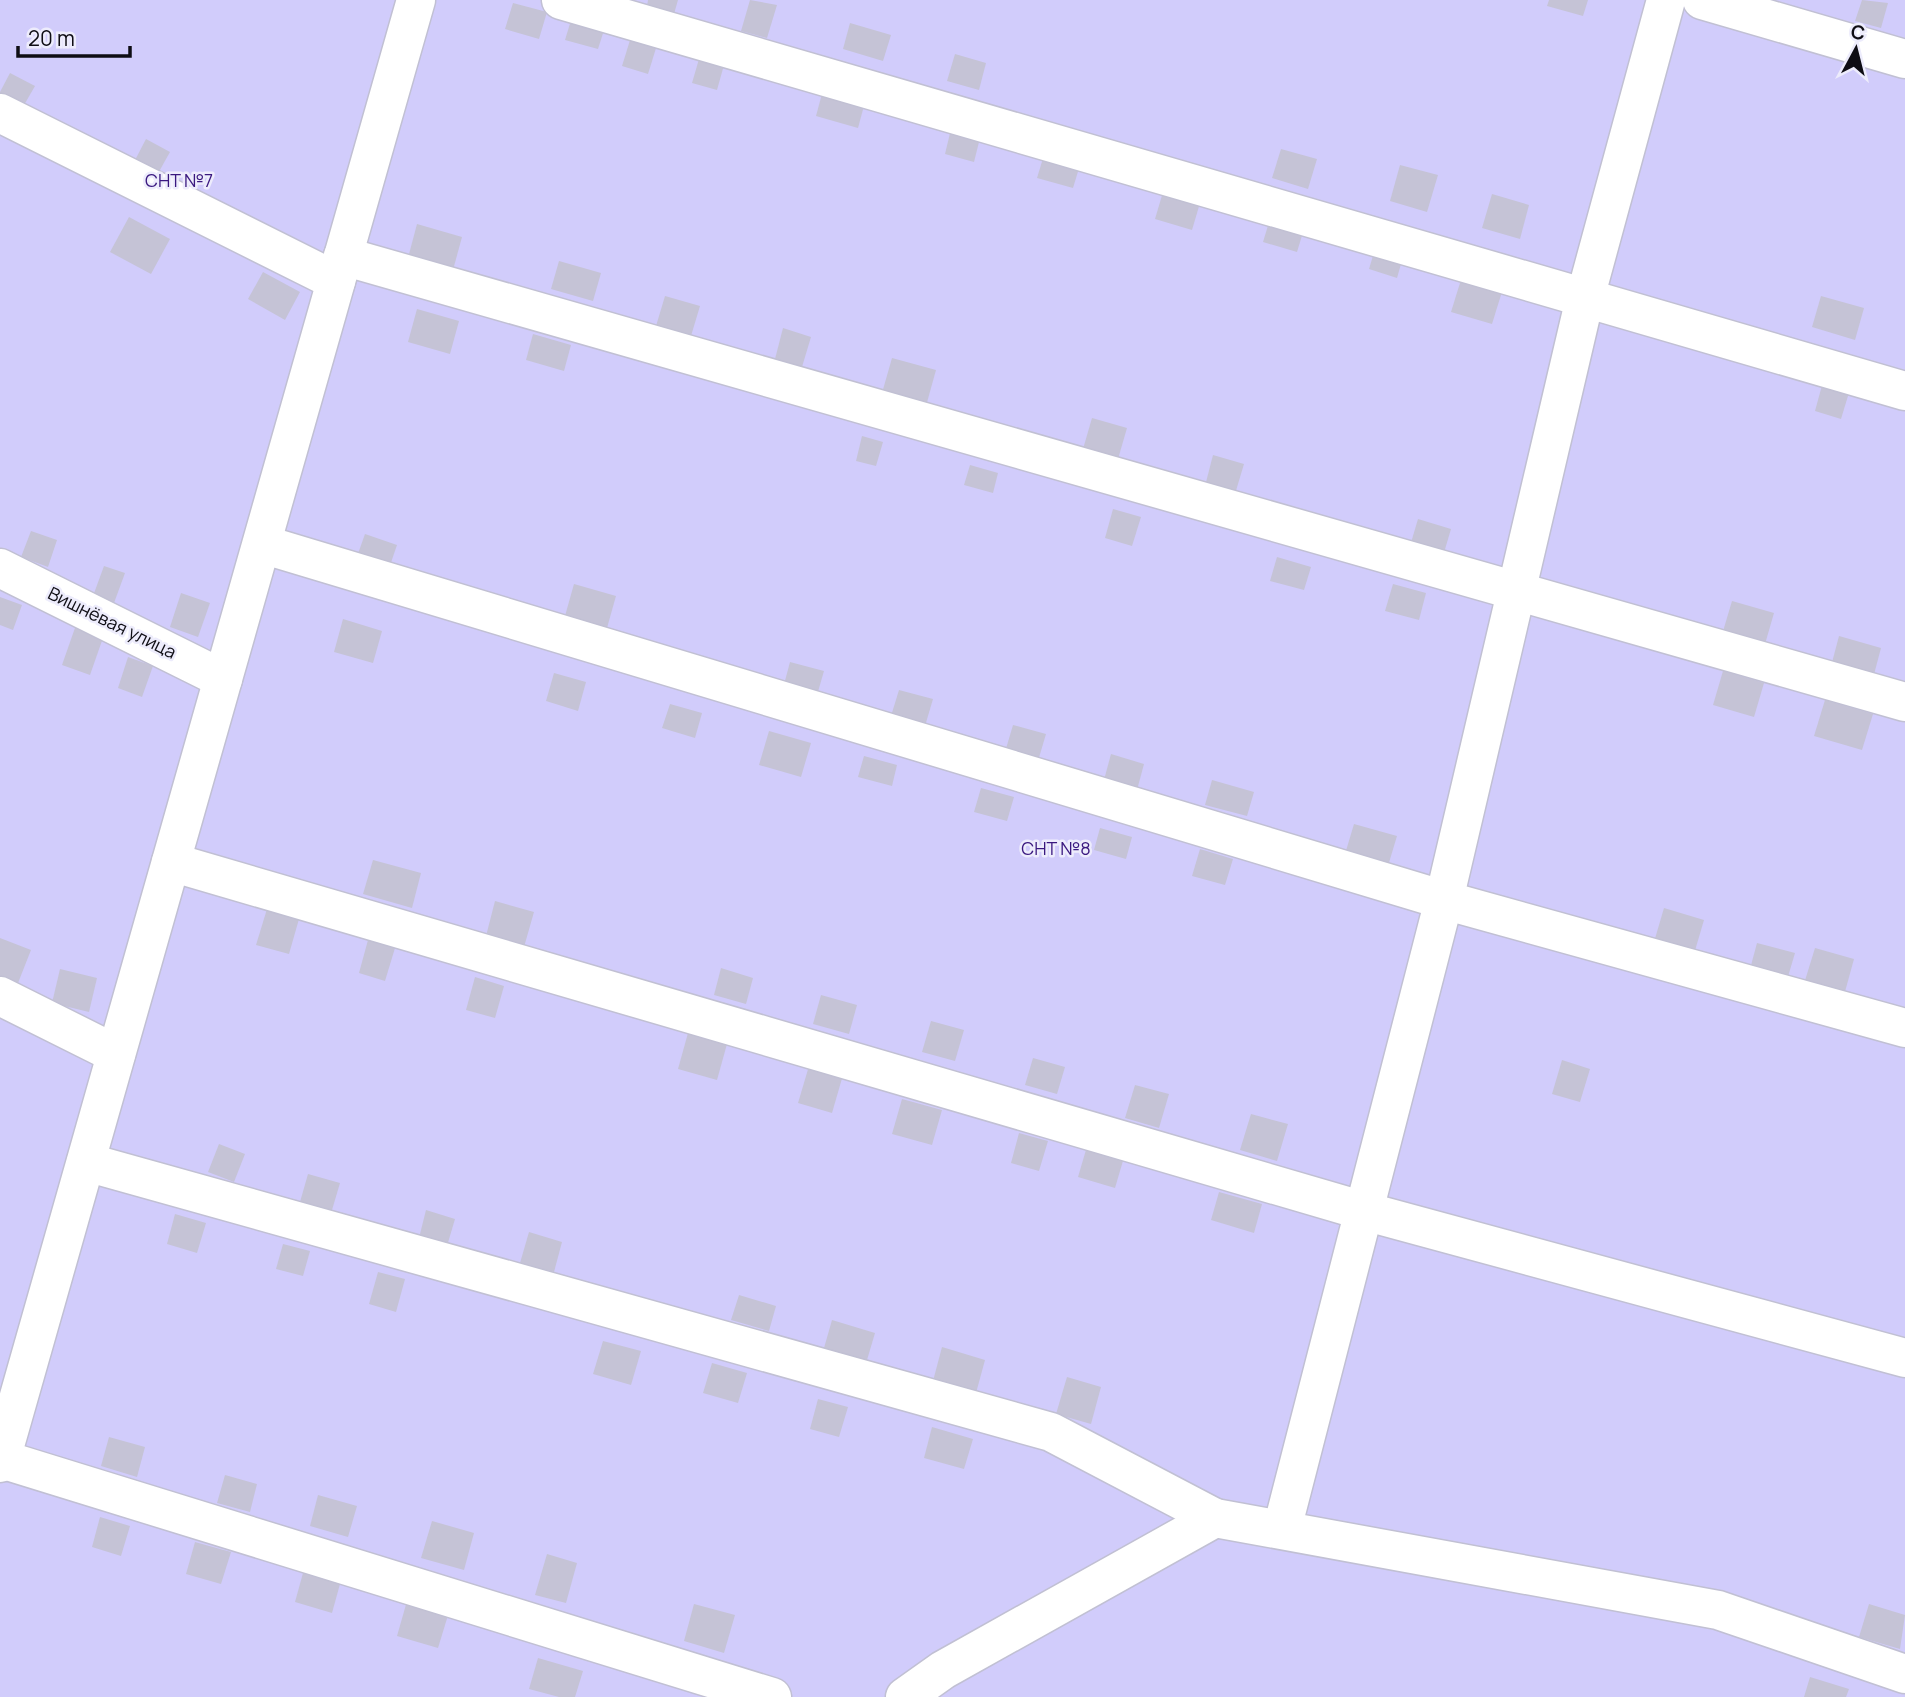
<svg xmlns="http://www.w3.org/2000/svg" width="1905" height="1697" viewBox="0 0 1905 1697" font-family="Manrope,sans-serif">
<rect width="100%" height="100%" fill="#edecfc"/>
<rect fill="#d1ccfb" x="0" y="0" width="1905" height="1697"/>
<g fill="#c5c3d6">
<path d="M648 0H678L674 14 647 6Z"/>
<path d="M750 0 777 5 767 38 741 31Z"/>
<path d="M1549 0H1588L1583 16 1547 6Z"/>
<path d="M1862 0 1888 3 1881 28 1855 21Z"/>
<path d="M513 3 547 12 539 39 505 29Z"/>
<path d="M572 17 605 27 598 49 565 40Z"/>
<path d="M850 23 891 35 883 61 843 49Z"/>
<path d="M631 37 657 45 648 74 622 66Z"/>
<path d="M955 54 986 63 979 90 947 81Z"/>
<path d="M699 59 724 65 717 90 692 83Z"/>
<path d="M10 73 35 86 20 112 0 102V92Z"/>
<path d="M823 90 865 102 858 128 816 116Z"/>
<path d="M951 129 980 138 974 162 945 154Z"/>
<path d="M146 139 170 152 156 177 133 164Z"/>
<path d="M1281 149 1317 159 1308 189 1272 178Z"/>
<path d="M1044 155 1080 165 1073 188 1037 178Z"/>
<path d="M1400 165 1438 175 1427 212 1390 201Z"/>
<path d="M1163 192 1200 203 1192 230 1155 219Z"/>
<path d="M1492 194 1529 205 1520 239 1482 228Z"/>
<path d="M129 217 170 239 151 274 110 252Z"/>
<path d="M1270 219 1304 229 1297 252 1263 242Z"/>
<path d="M417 224 462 237 453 270 408 258Z"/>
<path d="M1375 249 1403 257 1397 278 1369 269Z"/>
<path d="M559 261 601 273 593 301 551 289Z"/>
<path d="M1464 270 1505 282 1492 324 1451 312Z"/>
<path d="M263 272 300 292 285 320 248 299Z"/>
<path d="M665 296 700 306 691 336 656 326Z"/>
<path d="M1821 296 1864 308 1855 340 1812 327Z"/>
<path d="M417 309 459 321 450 354 408 342Z"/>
<path d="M783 328 811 337 802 367 775 359Z"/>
<path d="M533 334 571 345 564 371 526 360Z"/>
<path d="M892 358 936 370 926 406 882 393Z"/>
<path d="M1824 378 1851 386 1841 419 1815 411Z"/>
<path d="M1092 418 1127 428 1118 459 1083 449Z"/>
<path d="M862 436 883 442 876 466 856 461Z"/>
<path d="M1213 455 1244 464 1235 494 1205 486Z"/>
<path d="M970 465 998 473 993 493 964 485Z"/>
<path d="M1113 509 1141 517 1132 546 1105 538Z"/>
<path d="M1418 519 1451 529 1443 556 1410 546Z"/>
<path d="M31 531 57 540 48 567 21 557Z"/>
<path d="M365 534 397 545 386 577 354 565Z"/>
<path d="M1277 557 1311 567 1304 590 1270 581Z"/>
<path d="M104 566 125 573 114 603 93 596Z"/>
<path d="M574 584 616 596 605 635 563 623Z"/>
<path d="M1393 584 1426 593 1419 620 1385 611Z"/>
<path d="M181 593 210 603 198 637 170 627Z"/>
<path d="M0 597 22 605 13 630 0 625Z"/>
<path d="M1732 601 1774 613 1763 651 1721 638Z"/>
<path d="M343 619 382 631 373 663 334 652Z"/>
<path d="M76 625 104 635 90 675 62 665Z"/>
<path d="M1839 636 1881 648 1872 682 1830 670Z"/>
<path d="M128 657 153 666 142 697 118 688Z"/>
<path d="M790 662 824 671 815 702 782 692Z"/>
<path d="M1723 671 1764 683 1754 717 1713 705Z"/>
<path d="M554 673 586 682 578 711 546 701Z"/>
<path d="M899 690 933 699 925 726 891 716Z"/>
<path d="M1825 700 1873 714 1862 750 1814 736Z"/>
<path d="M670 704 702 713 695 738 662 728Z"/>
<path d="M1013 725 1046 734 1038 761 1005 752Z"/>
<path d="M769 731 811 743 801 777 759 765Z"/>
<path d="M1111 754 1144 764 1137 790 1104 780Z"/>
<path d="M864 756 897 765 892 786 858 777Z"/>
<path d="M1212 780 1254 792 1247 816 1205 805Z"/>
<path d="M981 788 1014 797 1007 821 974 812Z"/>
<path d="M1354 824 1397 836 1388 866 1345 854Z"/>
<path d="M1100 828 1132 837 1126 859 1094 850Z"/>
<path d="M1200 849 1233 859 1225 885 1192 876Z"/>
<path d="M373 860 421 873 412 908 363 894Z"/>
<path d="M495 901 534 912 524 947 486 936Z"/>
<path d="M1664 908 1704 920 1694 954 1654 942Z"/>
<path d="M267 909 299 919 289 954 256 945Z"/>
<path d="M0 938 31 950 18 983 0 976Z"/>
<path d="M368 940 395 948 385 981 359 973Z"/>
<path d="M1757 943 1795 953 1787 980 1750 969Z"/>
<path d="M1815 948 1854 959 1843 999 1803 987Z"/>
<path d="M721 968 753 978 746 1004 714 995Z"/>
<path d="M60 969 97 978 89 1012 52 1003Z"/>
<path d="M475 977 504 986 495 1018 466 1010Z"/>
<path d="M821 995 857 1005 849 1034 813 1024Z"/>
<path d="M931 1021 964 1030 955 1061 922 1052Z"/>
<path d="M688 1033 727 1044 717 1080 678 1069Z"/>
<path d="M1033 1058 1065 1067 1057 1094 1025 1085Z"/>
<path d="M1562 1060 1590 1069 1580 1102 1552 1094Z"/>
<path d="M809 1066 843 1075 832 1113 798 1103Z"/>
<path d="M1135 1085 1169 1094 1159 1128 1125 1118Z"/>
<path d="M902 1099 942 1110 932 1145 892 1134Z"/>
<path d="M1251 1114 1288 1124 1277 1161 1240 1150Z"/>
<path d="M1019 1133 1048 1141 1039 1171 1011 1163Z"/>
<path d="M1088 1143 1125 1154 1115 1188 1078 1177Z"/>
<path d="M219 1144 245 1154 234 1182 208 1172Z"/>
<path d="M308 1174 340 1183 332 1210 300 1202Z"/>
<path d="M1219 1192 1262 1204 1254 1233 1211 1220Z"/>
<path d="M426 1210 455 1219 447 1246 419 1238Z"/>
<path d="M175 1214 206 1223 197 1253 167 1244Z"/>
<path d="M529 1232 562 1242 554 1272 520 1263Z"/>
<path d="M283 1244 310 1251 303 1276 276 1269Z"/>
<path d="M378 1272 405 1279 396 1312 369 1304Z"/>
<path d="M739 1295 776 1306 769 1331 731 1320Z"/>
<path d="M832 1320 875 1333 867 1360 824 1348Z"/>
<path d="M603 1341 641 1351 631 1385 593 1374Z"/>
<path d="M942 1347 985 1360 976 1393 933 1381Z"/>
<path d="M712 1363 747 1373 738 1403 703 1393Z"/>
<path d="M1067 1377 1101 1387 1091 1424 1056 1414Z"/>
<path d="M818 1399 848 1407 839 1437 810 1429Z"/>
<path d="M932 1427 973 1439 964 1469 924 1458Z"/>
<path d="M109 1437 145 1447 137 1477 101 1466Z"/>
<path d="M225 1475 257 1484 250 1512 217 1503Z"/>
<path d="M318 1495 357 1506 348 1537 310 1526Z"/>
<path d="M100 1517 130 1526 121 1556 92 1547Z"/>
<path d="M432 1521 474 1533 464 1570 421 1558Z"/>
<path d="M195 1542 231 1552 221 1584 186 1574Z"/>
<path d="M547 1554 577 1563 566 1603 535 1595Z"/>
<path d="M303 1573 340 1584 332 1613 295 1602Z"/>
<path d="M407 1601 449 1612 438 1648 397 1636Z"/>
<path d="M694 1604 735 1615 724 1653 684 1641Z"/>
<path d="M1869 1604 1905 1615 1900 1649 1859 1637Z"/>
<path d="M538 1658 583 1671 575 1697H559L529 1689Z"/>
<path d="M1810 1677 1849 1689 1846 1697H1804Z"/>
</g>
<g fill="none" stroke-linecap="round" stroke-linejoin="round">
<defs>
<g id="minor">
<path d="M561 0 1905 391"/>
<path d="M1702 0 1905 59"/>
<path d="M0 113 336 281"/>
<path d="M343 256 1905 702"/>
<path d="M262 544 1444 900 1905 1028"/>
<path d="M0 568 223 679"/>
<path d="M171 862 1364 1211 1905 1358"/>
<path d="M0 996 116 1054"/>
<path d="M86 1162 1051 1432 1215 1518"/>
<path d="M1 1459 772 1697"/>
<path d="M0 1463 416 0"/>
<path d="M1282 1529 1444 900 1585 298 1666 0"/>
<path d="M905 1697 943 1670 1215 1518 1718 1610 1905 1674"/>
</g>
</defs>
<use href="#minor" stroke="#c1c0d3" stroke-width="41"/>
<use href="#minor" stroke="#fff" stroke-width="38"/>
</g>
<g text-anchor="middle" stroke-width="5" stroke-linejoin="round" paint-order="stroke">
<g font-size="18" fill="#3a187f" stroke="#edecfc">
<text x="179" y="187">СНТ №7</text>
<text x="1056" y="855">СНТ №8</text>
</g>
<g font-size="18" fill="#0e0d14" stroke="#edecfc">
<text transform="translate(112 623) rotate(26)" y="6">Вишнёвая улица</text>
</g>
</g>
<g transform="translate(1856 49) rotate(7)" stroke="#edecfc" stroke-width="5" paint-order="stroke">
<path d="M0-5L12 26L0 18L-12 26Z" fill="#0e0d14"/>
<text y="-10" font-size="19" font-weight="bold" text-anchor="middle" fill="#0e0d14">С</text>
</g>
<path d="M18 46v10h112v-10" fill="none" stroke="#0e0d14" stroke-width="3.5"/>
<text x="28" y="46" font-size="21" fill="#0e0d14" stroke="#edecfc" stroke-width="5" paint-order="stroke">20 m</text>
</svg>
